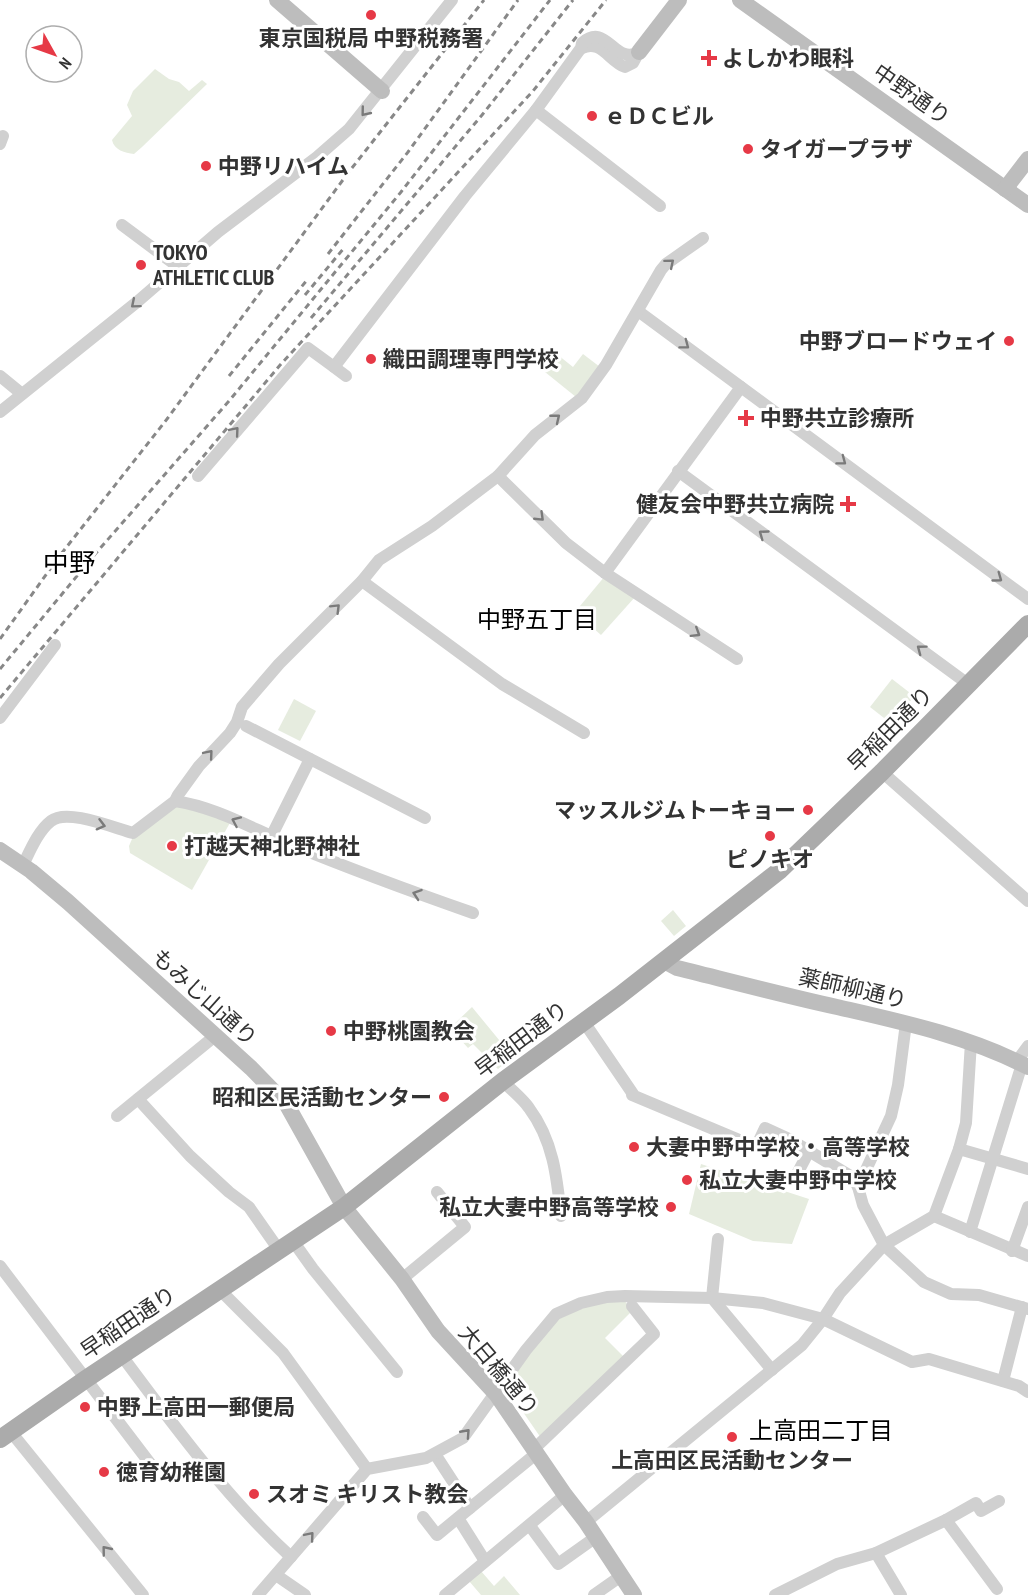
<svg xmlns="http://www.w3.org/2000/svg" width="1028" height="1595" viewBox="0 0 1028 1595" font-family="'PT Sans Narrow','Noto Sans JP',sans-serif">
<rect width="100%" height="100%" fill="#fff"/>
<g fill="#e6ecdf">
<path d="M155 69 169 79 179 82 189 91 202 80 207 84 142 147 134 154C125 153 114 150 112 140L132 116 127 105 133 91Z"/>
<path d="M583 354 600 367 576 397 545 372 558 355 573 367Z"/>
<path d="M605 576 635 597 601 635 575 612Z"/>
<path d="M892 679 914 696 893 725 870 707Z"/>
<path d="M294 699 316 711 300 741 278 730Z"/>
<path d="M176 803 231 821 192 890 130 853 129 846 132 839Z"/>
<path d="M673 910 686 926 674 936 661 921Z"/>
<path d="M472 1007 513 1057 498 1069 473 1044 468 1048 450 1028Z"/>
<path d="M701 1164 809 1199 792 1244 753 1241 689 1214Z"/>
<path d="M624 1300 632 1311 605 1338 624 1357 541 1438 523 1412 537 1400 516 1372 558 1317 592 1305Z"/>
<path d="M481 1571 494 1586 504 1576 520 1595H481L469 1581Z"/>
</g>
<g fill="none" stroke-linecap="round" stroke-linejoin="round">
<g stroke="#d0d0d0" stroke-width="12">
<path d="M582 48C601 39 609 61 625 67L633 63 639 52"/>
<path d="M536 110 660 206"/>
<path d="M0 144 3 136"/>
<path d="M122 225 177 266"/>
<path d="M638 311 1028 599"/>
<path d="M334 367 346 376"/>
<path d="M0 376 22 394"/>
<path d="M0 412 137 302 218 232 317 157 349 129 452 0"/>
<path d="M678 471 968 684"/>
<path d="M198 476 308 348 334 367 465 196 536 110 581 48 582 43C607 21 614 66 639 52"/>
<path d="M498 476 566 543 605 573 737 659"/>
<path d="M605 573 741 387"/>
<path d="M362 581 502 684 584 733"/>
<path d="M0 718 55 645"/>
<path d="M246 726 425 818"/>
<path d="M882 772 1028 901"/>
<path d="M175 801C215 807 251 828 287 843 348 868 410 891 473 913"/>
<path d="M271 837 310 759"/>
<path d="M23 865C30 851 38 831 51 821 67 808 114 828 133 833L175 801 178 795 199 766 230 733 237 722 242 707 279 664 362 581 379 560 432 526 498 476 535 435 582 398 606 365 661 270 666 264 703 238"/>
<path d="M584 1022 633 1094 632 1095 756 1147 765 1128 789 1139 852 1177 858 1187 863 1205 884 1245 924 1282 951 1294 979 1295 1028 1309"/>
<path d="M971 1042 966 1123 959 1149 1028 1169"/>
<path d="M1017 1061 1028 1046"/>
<path d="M503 1081C511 1090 522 1098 529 1108 553 1140 557 1177 561 1216"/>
<path d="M138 1099 190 1156 229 1192 249 1207 279 1250"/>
<path d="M117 1116 215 1036"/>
<path d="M796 1176 809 1151"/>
<path d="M858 1187 891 1116 898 1085 906 1023"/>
<path d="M934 1216 1028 1256"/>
<path d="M970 1232 1022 1064"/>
<path d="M718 1239 712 1298 772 1370"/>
<path d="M293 1241 313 1269 397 1372"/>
<path d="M1012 1251 1028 1207"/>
<path d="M0 1266 152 1466"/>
<path d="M402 1279 465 1227 437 1192"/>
<path d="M220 1290 283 1353 367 1469"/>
<path d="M122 1356C174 1426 227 1498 291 1557"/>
<path d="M1003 1381 1022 1307"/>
<path d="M11 1432 143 1595"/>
<path d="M534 1449 654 1334 632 1306"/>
<path d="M470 1508 537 1453"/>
<path d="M423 1517 437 1535 470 1508 435 1454"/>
<path d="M458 1518 485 1561"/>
<path d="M946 1520 997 1589"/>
<path d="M586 1522 802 1345 823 1319 840 1293 884 1245 934 1216 959 1149"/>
<path d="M530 1526 558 1564 596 1537"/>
<path d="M876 1553 901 1595"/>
<path d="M276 1575 305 1595"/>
<path d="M258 1595 367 1469 426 1458 463 1438 526 1350 556 1314 581 1303 607 1297 625 1296 712 1298 763 1303 823 1319 912 1362 929 1359 1019 1386 1028 1392"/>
<path d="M445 1595 565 1495"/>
<path d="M594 1595 621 1576"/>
<path d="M775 1595 837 1564 876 1553 946 1520 976 1503 981 1511 999 1501"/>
</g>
<g stroke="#bdbdbd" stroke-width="16">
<path d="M277 0 382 91"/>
<path d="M740 0 1028 205"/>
<path d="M639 52 679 0"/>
<path d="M1005 189 1028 159"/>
<path d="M0 850 31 871 68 902 251 1068 287 1105 344 1207 402 1279 438 1331 496 1394 565 1495 586 1522 634 1595"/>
<path d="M664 961 677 968C730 981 783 995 837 1007 902 1022 968 1036 1028 1067"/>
</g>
<path stroke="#ababab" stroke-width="18" d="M0 1439 86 1379 344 1207 503 1081 619 996 779 871 882 772 1028 624"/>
<g stroke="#888" stroke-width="3" stroke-dasharray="6 4.5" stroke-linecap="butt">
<path d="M328 254 408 152 518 0"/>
<path d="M305 295 344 248"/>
<path d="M311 318 482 115 573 0"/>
<path d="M229 376 307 280"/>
<path d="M0 639 58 558 167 419 348 173 484 0"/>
<path d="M0 669 96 553 229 401 336 271 401 192 550 0"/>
<path d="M0 698 281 364 533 91 606 0"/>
</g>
</g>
<defs><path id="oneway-chevron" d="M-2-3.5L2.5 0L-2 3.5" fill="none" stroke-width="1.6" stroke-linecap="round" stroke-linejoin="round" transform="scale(1.5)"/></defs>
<g stroke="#7a7a7a">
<use href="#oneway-chevron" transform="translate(365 112) rotate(129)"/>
<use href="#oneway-chevron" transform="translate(670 263) rotate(-40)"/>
<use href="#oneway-chevron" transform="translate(135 304) rotate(140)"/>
<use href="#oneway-chevron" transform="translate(685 345) rotate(37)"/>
<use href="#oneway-chevron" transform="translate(556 418) rotate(-39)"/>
<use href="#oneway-chevron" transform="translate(235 431) rotate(-50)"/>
<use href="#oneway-chevron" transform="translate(842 461) rotate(37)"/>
<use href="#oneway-chevron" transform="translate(540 517) rotate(44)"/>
<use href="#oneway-chevron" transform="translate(763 534) rotate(-144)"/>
<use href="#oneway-chevron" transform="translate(998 578) rotate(36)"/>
<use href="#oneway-chevron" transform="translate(336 608) rotate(-45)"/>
<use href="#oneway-chevron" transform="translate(696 633) rotate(32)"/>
<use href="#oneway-chevron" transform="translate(921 649) rotate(-143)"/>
<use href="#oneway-chevron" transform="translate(209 754) rotate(-50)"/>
<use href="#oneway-chevron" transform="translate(236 821) rotate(-156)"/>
<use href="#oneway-chevron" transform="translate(101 825) rotate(15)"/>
<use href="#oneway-chevron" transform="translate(417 894) rotate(-161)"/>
<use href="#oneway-chevron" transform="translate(466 1433) rotate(-48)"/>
<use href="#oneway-chevron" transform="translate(310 1536) rotate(-50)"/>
<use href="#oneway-chevron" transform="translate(106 1550) rotate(-129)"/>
</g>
<g fill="#e63946" stroke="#fff" stroke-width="2">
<circle cx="371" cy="15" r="6"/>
<path d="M706 49h6v6h6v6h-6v6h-6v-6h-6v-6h6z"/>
<circle cx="592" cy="116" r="6"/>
<circle cx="748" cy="149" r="6"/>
<circle cx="206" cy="166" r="6"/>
<circle cx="141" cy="265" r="6"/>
<circle cx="1009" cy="341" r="6"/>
<circle cx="371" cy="359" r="6"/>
<path d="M743 409h6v6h6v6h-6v6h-6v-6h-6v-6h6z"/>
<path d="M845 495h6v6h6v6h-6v6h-6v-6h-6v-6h6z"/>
<circle cx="808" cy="810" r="6"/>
<circle cx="770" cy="836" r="6"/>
<circle cx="172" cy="846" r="6"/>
<circle cx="331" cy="1031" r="6"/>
<circle cx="444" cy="1097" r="6"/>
<circle cx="634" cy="1147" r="6"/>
<circle cx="687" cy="1180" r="6"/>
<circle cx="671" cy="1207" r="6"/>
<circle cx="85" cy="1407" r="6"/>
<circle cx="732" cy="1437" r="6"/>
<circle cx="104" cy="1472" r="6"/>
<circle cx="254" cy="1494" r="6"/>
</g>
<g text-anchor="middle" stroke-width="6" stroke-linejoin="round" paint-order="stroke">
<g font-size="22" font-weight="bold" fill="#333" stroke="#fff" text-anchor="start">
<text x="371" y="46" text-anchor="middle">東京国税局 中野税務署</text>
<text x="722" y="66">よしかわ眼科</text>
<text x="604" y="124">ｅＤＣビル</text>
<text x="760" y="157">タイガープラザ</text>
<text x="218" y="174">中野リハイム</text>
<text x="153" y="260">TOKYO<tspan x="153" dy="25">ATHLETIC CLUB</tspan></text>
<text x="997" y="349" text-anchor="end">中野ブロードウェイ</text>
<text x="383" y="367">織田調理専門学校</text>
<text x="760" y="426">中野共立診療所</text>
<text x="834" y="512" text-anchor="end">健友会中野共立病院</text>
<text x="796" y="818" text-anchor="end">マッスルジムトーキョー</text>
<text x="184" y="854">打越天神北野神社</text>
<text x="770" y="867" text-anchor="middle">ピノキオ</text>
<text x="343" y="1039">中野桃園教会</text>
<text x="432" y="1105" text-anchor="end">昭和区民活動センター</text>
<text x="646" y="1155">大妻中野中学校・高等学校</text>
<text x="699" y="1188">私立大妻中野中学校</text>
<text x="659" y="1215" text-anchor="end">私立大妻中野高等学校</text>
<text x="97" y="1415">中野上高田一郵便局</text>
<text x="732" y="1468" text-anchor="middle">上高田区民活動センター</text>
<text x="116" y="1480">徳育幼稚園</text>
<text x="266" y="1502">スオミ キリスト教会</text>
</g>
<g font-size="22" fill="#333" stroke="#fff">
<text transform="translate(912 94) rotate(35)" y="8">中野通り</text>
<text transform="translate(890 729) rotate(-45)" y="8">早稲田通り</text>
<text transform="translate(853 988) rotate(13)" y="8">薬師柳通り</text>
<text transform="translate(205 997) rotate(42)" y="8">もみじ山通り</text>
<text transform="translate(521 1039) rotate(-37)" y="8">早稲田通り</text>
<text transform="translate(128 1322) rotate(-34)" y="8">早稲田通り</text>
<text transform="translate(499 1370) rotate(50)" y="8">大日橋通り</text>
</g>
<g font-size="24" fill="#000" stroke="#fff">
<text x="537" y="628">中野五丁目</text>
<text x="821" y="1439">上高田二丁目</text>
</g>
<g font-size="26" fill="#000" stroke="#fff">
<text x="69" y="572">中野</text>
</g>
</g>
<g transform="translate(54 54) rotate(130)"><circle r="28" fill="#ffffff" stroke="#adadad" stroke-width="1.5"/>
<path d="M0-4.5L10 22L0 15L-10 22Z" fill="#e63946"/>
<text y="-9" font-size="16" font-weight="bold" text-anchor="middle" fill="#333333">N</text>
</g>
</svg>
